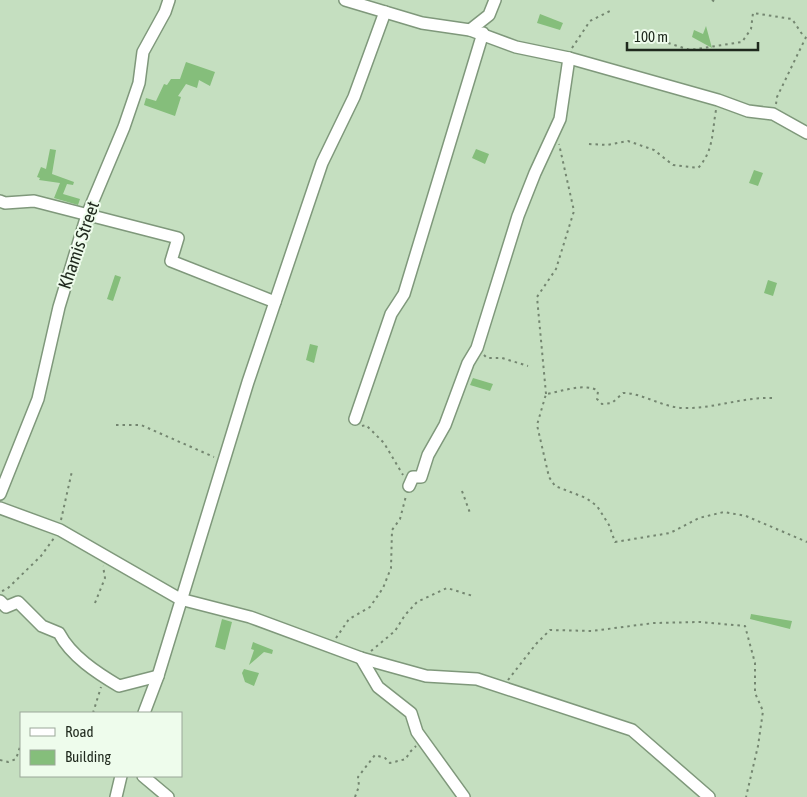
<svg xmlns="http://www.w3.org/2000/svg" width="807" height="797" viewBox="0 0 807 797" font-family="'Asap Condensed',sans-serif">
<rect width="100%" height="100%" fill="#c5dfc0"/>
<g fill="#85be7b">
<path d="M540 14 563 23 560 30 537 23Z"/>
<path d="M706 26 712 48 692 37 694 30 703 34Z"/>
<path d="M186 62 215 72 210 86 199 80 197 88 186 84 178 96 181 97 175 116 144 105 146 98 156 101 164 84 167 85 171 79H180Z"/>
<path d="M50 149 56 150 52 174 74 182 73 185 67 184 63 194 80 199 78 205 54 198 60 183 39 180 40 178 37 177 41 167 46 169Z"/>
<path d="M476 149 489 154 485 164 472 158Z"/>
<path d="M754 170 763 173 758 186 749 183Z"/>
<path d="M115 275 121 277 113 301 107 299Z"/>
<path d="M768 280 777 283 773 296 764 293Z"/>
<path d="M310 344 318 346 314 363 306 360Z"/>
<path d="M473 378 493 384 490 391 470 385Z"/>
<path d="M751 614 792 621 790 629 750 619Z"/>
<path d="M222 619 232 622 225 650 215 647Z"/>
<path d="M253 642 273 650 272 654 264 652 249 665 254 650 251 649Z"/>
<path d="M244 669 259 673 254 686 245 682 242 673Z"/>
</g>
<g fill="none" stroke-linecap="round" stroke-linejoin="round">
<defs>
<g id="minor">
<path d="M345 0 422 23 470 30 516 47 569 58 718 100 748 111 773 114 807 133"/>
<path d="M470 30 489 15 495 0"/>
<path d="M0 201 5 203 34 201 178 238 171 261 275 302"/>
<path d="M355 419 391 314 404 294 483 33"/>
<path d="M409 486 413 477H421L428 455 445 425 468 363 477 348 518 216 535 173 560 119 569 58"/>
<path d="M0 494 38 399 59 307 87 215 124 127 139 83 143 52 165 12 169 0"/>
<path d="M0 508 60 530 180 599 250 617 361 658 426 676 477 679 632 730 709 797"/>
<path d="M0 601 6 607 18 602 42 626 59 633C71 656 97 673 119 686L158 676"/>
<path d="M361 658 378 687 411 713 417 732 464 797"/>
<path d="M144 713 158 676 248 382 322 163 354 97 385 12"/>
<path d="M143 776 168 797"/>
<path d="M116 797 121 776"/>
</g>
</defs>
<use href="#minor" stroke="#7f987b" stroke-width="14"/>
<g stroke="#748670" stroke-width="2" stroke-dasharray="2.5 4" stroke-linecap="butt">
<path d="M712 0 715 2"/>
<path d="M662 41 690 50 742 42 751 29 753 13 792 19 804 37"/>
<path d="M572 48 590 21 610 11"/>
<path d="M776 104 777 97 807 35"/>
<path d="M589 144 607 145 628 141 654 150 673 165 698 168C714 151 712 131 716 110"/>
<path d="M484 355 487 358H502L528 366"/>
<path d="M546 394 537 297 556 269 574 211 559 144"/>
<path d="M772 398C742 397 713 409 683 408 661 407 643 393 623 393L612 403 602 404 597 399 598 391C586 382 560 392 546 394L537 425 549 477 555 486 586 498 597 506 609 525 615 542 670 533 699 518 724 512 746 516 807 542"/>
<path d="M116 425H141L214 457"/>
<path d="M362 426 366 425 384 443 403 475"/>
<path d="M462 491 470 513"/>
<path d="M61 520 72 471"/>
<path d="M2 591 7 589 41 556 54 538"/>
<path d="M95 603 105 578 103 566"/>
<path d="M336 638 349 619 370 607 383 588 391 568 392 530 400 519 406 496"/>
<path d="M371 651 395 631 405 615 417 602 447 588 473 596"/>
<path d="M508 680 536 644 550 630 592 631 654 623 700 622 745 626 755 663V693L763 711 758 746 746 797"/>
<path d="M93 713 101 687"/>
<path d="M0 760 8 762 16 759 21 744"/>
<path d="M355 797 359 786 358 777 375 755 385 758 390 763 406 759 409 753 416 746"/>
</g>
<use href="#minor" stroke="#fff" stroke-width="11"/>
</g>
<g text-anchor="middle" stroke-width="4" stroke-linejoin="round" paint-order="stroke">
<g font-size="18" fill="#1f291d" stroke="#eefcec">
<text transform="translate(79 245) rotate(-71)" y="6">Khamis Street</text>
</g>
</g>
<rect x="20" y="712" width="162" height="65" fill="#eefcec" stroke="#9ba899"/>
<rect x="30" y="728" width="25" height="8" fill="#ffffff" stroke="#9ba899"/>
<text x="65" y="737" font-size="15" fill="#1f291d">Road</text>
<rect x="30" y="750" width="25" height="15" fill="#85be7b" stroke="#9ba899"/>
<text x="65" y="762" font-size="15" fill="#1f291d">Building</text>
<path d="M627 42v8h131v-8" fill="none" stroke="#1f291d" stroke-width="2.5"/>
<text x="634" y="42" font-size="15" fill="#1f291d" stroke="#eefcec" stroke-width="4" paint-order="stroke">100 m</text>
</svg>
